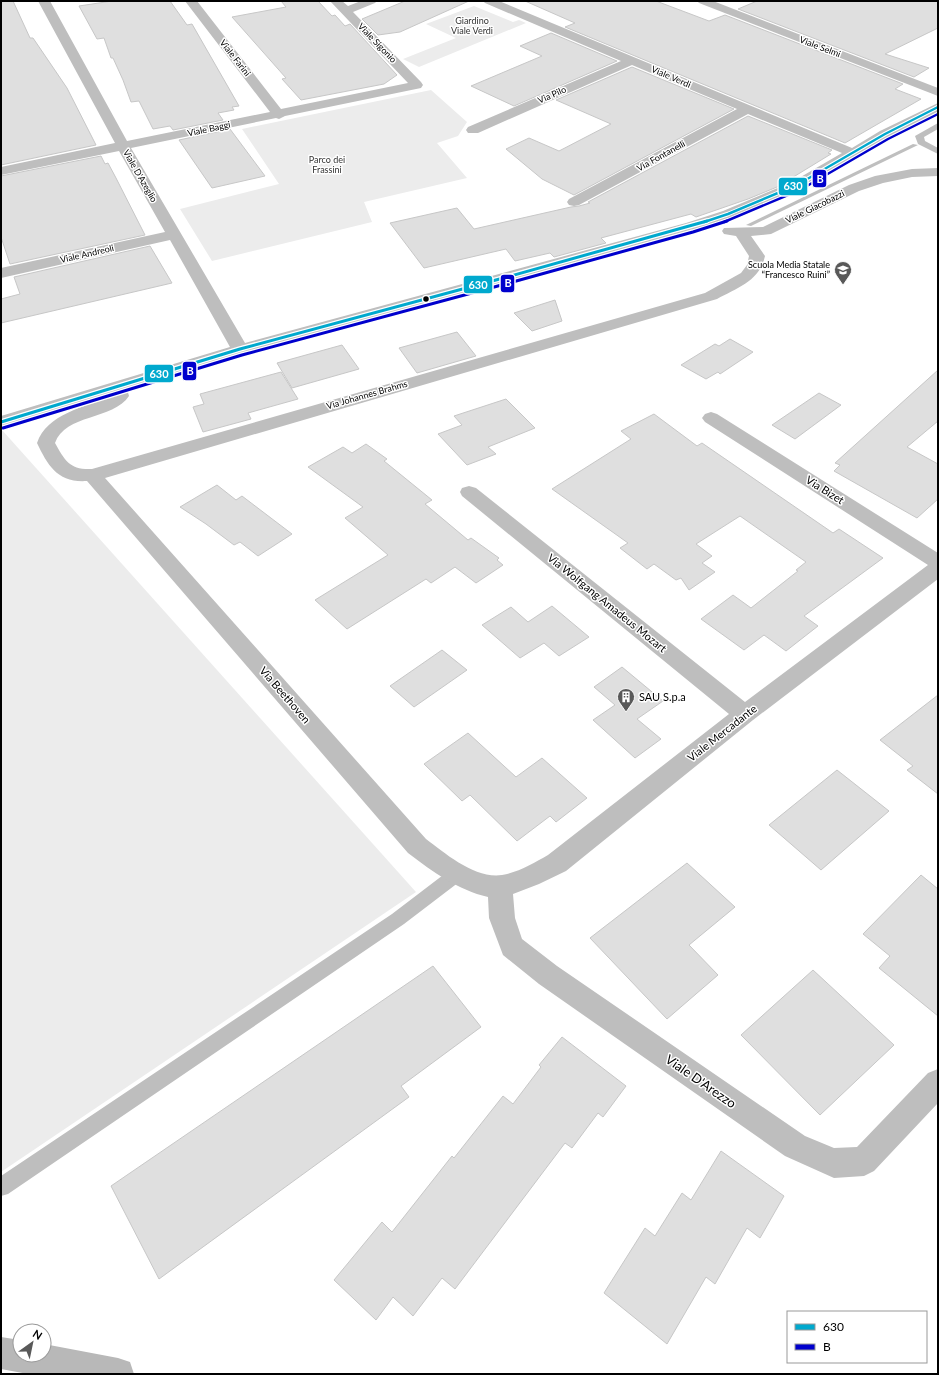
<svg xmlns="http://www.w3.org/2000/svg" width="939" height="1375" viewBox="0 0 939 1375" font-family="Lato,sans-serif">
<rect width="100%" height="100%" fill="#fff"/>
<g fill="#ececec">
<path d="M474 6 513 22 519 20 526 23 419 67 403 59 456 38 426 24Z"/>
<path d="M431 90 467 122 458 136 437 143 467 178 364 202 372 222 212 261 180 209 279 184 242 129Z"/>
<path d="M2 430 416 892 1 1172V431Z"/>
</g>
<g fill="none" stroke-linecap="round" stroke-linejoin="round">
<path fill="#bfbfbf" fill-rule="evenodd" d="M913 144 918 145 751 226 746 225Z"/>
</g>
<g fill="#dfdfdf" stroke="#c7c7c7">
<path d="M1 1H13L30 38H33L67 88 96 145 1 165Z"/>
<path d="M112 1H170L187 25 192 24 239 106 232 107 234 110 218 113 223 120 173 130 170 126 153 129 139 101 131 102 123 80 113 58H111L104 38 97 39 79 6Z"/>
<path d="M281 1H318L332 16 335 15 345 26 350 24 397 75 384 84 301 100 282 79 286 78 232 17 286 7Z"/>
<path d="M405 1H469L400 32 378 35 362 19Z"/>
<path d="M525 1H656L709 21 725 15 903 84 895 89 921 99 845 143 565 27 575 23Z"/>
<path d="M757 1H938V28L885 54 929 68 914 77 738 9Z"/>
<path d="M551 33 617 61 514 106 471 86 542 56 520 46Z"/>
<path d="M632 67 734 109 574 195 542 179 506 149 529 138 559 151 611 124 556 100Z"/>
<path d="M748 116 832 150 828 153 831 154 777 187 748 199 696 217 691 214 601 238 606 243 554 257 550 253 515 261 506 249 424 268 390 223 457 208 474 229 571 207 579 206 590 203 588 202Z"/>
<path d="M230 129 265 176 212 188 179 140Z"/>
<path d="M101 156 105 164 108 163 116 178 145 235 10 264 1 237V176Z"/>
<path d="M150 246 172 283 1 323V299L20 294 14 277Z"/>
<path d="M555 300 562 321 532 331 514 313Z"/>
<path d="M457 332 476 356 417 373 399 348Z"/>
<path d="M730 339 753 352 720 374 718 372 706 379 681 365 715 344 719 346Z"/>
<path d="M342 345 359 369 292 388 277 363Z"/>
<path d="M938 370V421L907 447 938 464V499L917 518 834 471 840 465 835 463Z"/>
<path d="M281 372 298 399 248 413 251 419 203 432 193 407 204 404 200 394Z"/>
<path d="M819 393 841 405 795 439 772 425Z"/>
<path d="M506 399 535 428 488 447 496 454 467 465 438 434 462 425 454 416Z"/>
<path d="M654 414 697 446 702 443 833 533 839 529 883 558 804 616 818 626 786 651 764 635 744 650 701 619 733 595 751 608 798 571 796 570 806 562 740 516 696 544 712 556 702 563 715 572 689 590 681 578 676 580 654 564 647 569 620 548 628 543 552 489 631 439 621 431Z"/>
<path d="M366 444 387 459 384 461 432 500 425 504 468 540 471 538 499 558 497 560 503 565 476 583 455 567 431 583 426 579 347 629 315 600 388 555 345 518 363 507 308 467 343 447 352 453Z"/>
<path d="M217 485 236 500 242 496 292 534 258 556 240 542 234 545 206 524 180 507Z"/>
<path d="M552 606 589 637 559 656 544 643 520 658 482 625 511 607 528 622Z"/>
<path d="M442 650 467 670 414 707 390 686Z"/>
<path d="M622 667 663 701 637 719 661 739 635 758 593 720 615 705 594 687Z"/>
<path d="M938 695V794L907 770 913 766 880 740Z"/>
<path d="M468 733 516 777 542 758 587 798 556 822 550 816 517 841 470 795 462 801 424 764Z"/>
<path d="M837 770 889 811 821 870 769 825Z"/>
<path d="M687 863 735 907 689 945 718 975 667 1019 590 938Z"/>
<path d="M921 875 938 889V1016L879 968 890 956 863 934Z"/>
<path d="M433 966 481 1027 401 1086 409 1097 159 1279 111 1186Z"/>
<path d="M813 970 894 1045 820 1115 741 1035Z"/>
<path d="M562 1037 626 1086 603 1117 598 1113 572 1148 565 1143 455 1289 442 1278 413 1316 393 1297 376 1320 334 1280 382 1222 392 1232 452 1156 454 1158 503 1096 513 1104 541 1067 539 1065Z"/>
<path d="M721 1151 784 1196 760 1238 747 1228 715 1284 706 1277 667 1344 604 1293 645 1228 655 1236 682 1193 691 1200Z"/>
</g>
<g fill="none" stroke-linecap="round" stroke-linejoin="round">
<g fill="#bebebe" fill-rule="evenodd">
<path d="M938 123V129L924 137 925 141 938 148V154L918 144 915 136Z"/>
<path d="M457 867 463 869 465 874 463 879 404 924 8 1194 1 1196V1176L392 914 451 869Z"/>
</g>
<g fill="#bebebe" fill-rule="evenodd">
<path d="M38 1H50L127 141 270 112 185 1H197L281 109 408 83 330 1H342L348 6 361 1H377L375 3 353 12 421 82 423 85 421 88 285 116 279 119 276 118 131 148 245 343 686 223 723 211 792 182 842 153 748 114 579 205 574 206 569 205 567 202 569 199 737 109 632 65 478 133H468L466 130 468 127 621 61 485 3 483 1H499L852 148 880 131 938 103V112L890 137 802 188 733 217 696 229 513 280 246 353 127 389 129 396C113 420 65 414 55 443 65 461 70 470 92 469L705 293 741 273 747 265 749 256 736 236 724 234 722 231 724 228 763 227 849 185 875 176 912 169 938 168V176L912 177 883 183 859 191 771 234 751 236 765 256C760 281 737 288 717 299L105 478 426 839C446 854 475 879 502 875 519 872 534 863 548 855L729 714 462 496 460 492 462 488 469 486 476 488 745 702 928 565 705 422 702 418 705 414 711 412 717 414 938 553V579L753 720 566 871 539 884 513 894 515 918 522 939 557 966 805 1136 834 1148 857 1147 928 1073 938 1069V1103L874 1171 864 1176 834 1178 785 1156 539 984 503 955 489 918 488 897C458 890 433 872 408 853L87 481C58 483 48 466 37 443 47 414 84 407 110 397L111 394 1 428V416L230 347 170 240 1 278V268L165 232 119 151 1 175V167L115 143Z"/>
<path d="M697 1H713L938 88V96L699 3Z"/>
</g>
<path fill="#b8b8b8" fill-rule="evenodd" d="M1 1337 20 1340V1355H44V1344L118 1358 130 1362 134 1374H28L1 1369Z"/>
<defs>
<path id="bus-1-far1" d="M704 222 728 214 797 185 885 134 938 107"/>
<path id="bus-1" d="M1 422 240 349 507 277 707 221"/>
<path id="bus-2-far1" d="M724 222 800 190 888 139 938 114"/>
<path id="bus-2" d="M3 428 242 355 509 283 693 232 727 221"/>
</defs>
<use href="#bus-1-far1" stroke="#fff" stroke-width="4.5"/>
<use href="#bus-1" stroke="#fff" stroke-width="5.5"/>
<use href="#bus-2-far1" stroke="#fff" stroke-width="4.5"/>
<use href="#bus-2" stroke="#fff" stroke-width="5.5"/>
<use href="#bus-1-far1" stroke="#00a9ce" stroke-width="2.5"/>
<use href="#bus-1" stroke="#00a9ce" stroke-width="3"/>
<use href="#bus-2-far1" stroke="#0000cd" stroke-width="2.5"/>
<use href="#bus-2" stroke="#0000cd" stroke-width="3"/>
</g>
<defs>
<symbol id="school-pin" viewBox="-11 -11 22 30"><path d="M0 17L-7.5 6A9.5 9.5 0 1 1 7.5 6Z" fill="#595959" stroke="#fff"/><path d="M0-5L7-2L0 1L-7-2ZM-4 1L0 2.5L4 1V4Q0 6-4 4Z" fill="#fff"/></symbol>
<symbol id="building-pin" viewBox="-11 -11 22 30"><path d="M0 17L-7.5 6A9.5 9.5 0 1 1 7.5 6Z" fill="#595959" stroke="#fff"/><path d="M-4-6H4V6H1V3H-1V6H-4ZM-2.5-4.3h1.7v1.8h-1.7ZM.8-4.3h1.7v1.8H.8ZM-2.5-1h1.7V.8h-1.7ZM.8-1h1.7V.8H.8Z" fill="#fff"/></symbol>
</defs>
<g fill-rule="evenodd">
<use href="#school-pin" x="833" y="260" width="20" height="27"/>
<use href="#building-pin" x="616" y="687" width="20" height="27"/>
</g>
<circle fill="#000" stroke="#fff" stroke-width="1.5" cx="426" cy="299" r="3.5"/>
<g text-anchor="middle" stroke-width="3" stroke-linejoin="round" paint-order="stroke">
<g font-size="9" fill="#333" stroke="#fff">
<text x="472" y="24">Giardino<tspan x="472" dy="10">Viale Verdi</tspan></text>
<text x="327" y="163">Parco dei<tspan x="327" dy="10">Frassini</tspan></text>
</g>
<g font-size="9" fill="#000" stroke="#fff">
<text transform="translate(377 43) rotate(46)" y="3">Viale Sigonio</text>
<text transform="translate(820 47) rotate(21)" y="3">Viale Selmi</text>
<text transform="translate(235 58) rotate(52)" y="3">Viale Farini</text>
<text transform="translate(671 77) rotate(23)" y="3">Viale Verdi</text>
<text transform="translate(552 95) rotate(-24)" y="3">Via Pilo</text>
<text transform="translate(209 129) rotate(-12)" y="3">Viale Baggi</text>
<text transform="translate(661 156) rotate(-29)" y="3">Via Fontanelli</text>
<text transform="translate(140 176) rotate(60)" y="3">Viale D'Azeglio</text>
<text transform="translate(815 207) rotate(-26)" y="3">Viale Giacobazzi</text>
<text transform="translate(87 254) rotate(-13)" y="3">Viale Andreoli</text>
<text transform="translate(367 395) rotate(-16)" y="3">Via Johannes Brahms</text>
</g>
<g font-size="9" fill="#000" stroke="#fff" text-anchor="end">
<text x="830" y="268">Scuola Media Statale<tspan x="830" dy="10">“Francesco Ruini”</tspan></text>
</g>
<g font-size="11" fill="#000" stroke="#fff">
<text transform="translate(825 490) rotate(32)" y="4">Via Bizet</text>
<text transform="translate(607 603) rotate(39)" y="4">Via Wolfgang Amadeus Mozart</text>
<text transform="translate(285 695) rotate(49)" y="4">Via Beethoven</text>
<text transform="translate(722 733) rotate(-38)" y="4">Viale Mercadante</text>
</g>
<g font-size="11" fill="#000" stroke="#fff" text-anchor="start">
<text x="639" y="701">SAU S.p.a</text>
</g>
<g font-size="13" fill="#000" stroke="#fff">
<text transform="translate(701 1081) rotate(35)" y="5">Viale D'Arezzo</text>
</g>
</g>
<g stroke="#fff" stroke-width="1.5">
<rect x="812" y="169" width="15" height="19" rx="4" fill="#0000cd"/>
<rect x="778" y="177" width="30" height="19" rx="4" fill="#00a9ce"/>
<rect x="500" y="274" width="15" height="19" rx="4" fill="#0000cd"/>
<rect x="463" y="275" width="30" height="19" rx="4" fill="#00a9ce"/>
<rect x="182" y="361" width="15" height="20" rx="4" fill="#0000cd"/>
<rect x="144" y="364" width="30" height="19" rx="4" fill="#00a9ce"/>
</g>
<g font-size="11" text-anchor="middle" font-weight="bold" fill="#fff">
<text x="820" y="183">B</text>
<text x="793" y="190">630</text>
<text x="508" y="287">B</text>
<text x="478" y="289">630</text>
<text x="190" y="375">B</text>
<text x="159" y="378">630</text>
</g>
<rect width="939" height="1375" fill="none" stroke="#000000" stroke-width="4"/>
<rect x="787" y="1311" width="140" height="52" fill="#ffffff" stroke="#999999"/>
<rect x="795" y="1324" width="20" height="6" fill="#00a9ce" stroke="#999999"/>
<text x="823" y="1331" font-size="12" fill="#000000">630</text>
<rect x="795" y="1344" width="20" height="6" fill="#0000cd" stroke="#999999"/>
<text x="823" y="1351" font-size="12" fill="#000000">B</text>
<g transform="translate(32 1343) rotate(33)"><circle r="19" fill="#ffffff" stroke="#999999"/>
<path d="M0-3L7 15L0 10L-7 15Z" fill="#595959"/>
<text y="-6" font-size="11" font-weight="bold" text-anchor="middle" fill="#000000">N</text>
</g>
</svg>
